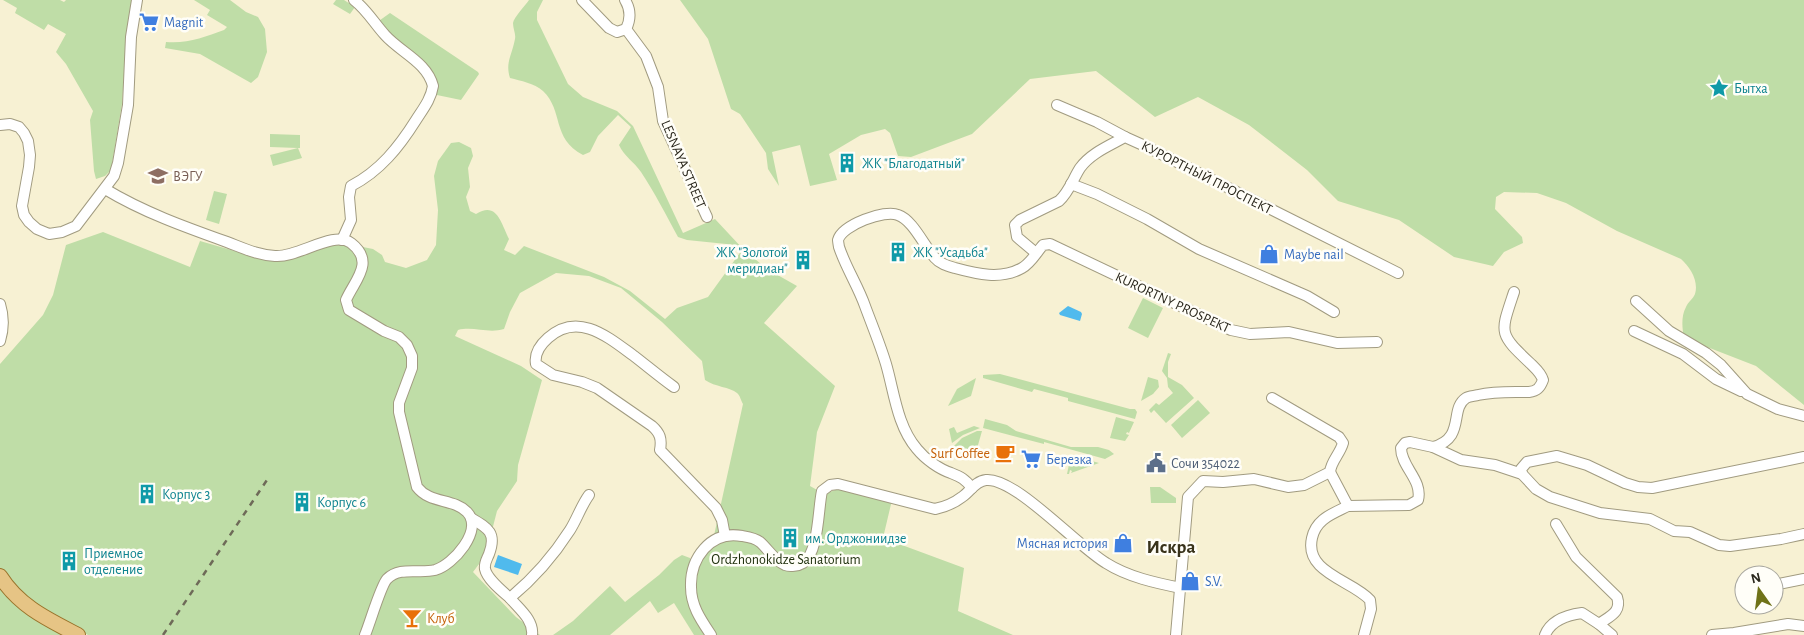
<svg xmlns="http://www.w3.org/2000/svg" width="1804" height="635" viewBox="0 0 1804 635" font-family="'Alegreya Sans',sans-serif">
<rect width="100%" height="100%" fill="#f7f1d3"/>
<g fill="#bfdda7">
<path d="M3 0H60L64 2 66 0H133L127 32 122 104 111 170 105 176 96 179 94 171 90 120 93 111 66 64 56 52 66 34 48 24 44 30 15 13 17 8Z"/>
<path d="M194 0H230L246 12 258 17 265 29 267 52 258 77 251 83 200 54 165 48 166 42C187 44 205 37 224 30L227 27 207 15 210 10Z"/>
<path d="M336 0H344L355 7 350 14 333 4Z"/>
<path d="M529 0H543L537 12V20L568 84 583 97 617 111 633 126 683 233 715 219 743 249 767 269 797 286 764 323 835 386 817 432 810 486 826 495C845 480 871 494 892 500L883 538 964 568 958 611 1013 635H694L674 603 658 613 650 601 610 635H553L573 621 610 586 625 602 659 575 674 560 682 555 690 558 693 564 713 540 743 404C741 401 740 395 737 393 730 387 715 387 705 380L702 361 662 322 621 288 589 276 556 273 520 293 510 312 504 329C488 334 474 326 458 330L455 336 521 366 542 380 518 465 517 481 497 511 489 542 482 560 473 572 516 617 540 635H88L47 612 26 598 0 569V364L43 315 53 295 66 245 103 232 190 267 200 241 259 258 328 240 373 249 382 255 385 262 406 268 427 260 436 245 438 210 434 176 438 161 451 143 459 142 471 148 473 156 468 168 470 187 466 197 470 211 476 214C497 201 501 223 509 239L504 250 515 255 524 246 604 277 630 291 665 319 677 308 708 297 742 250 736 245 687 240 678 237C666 215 655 193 641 172 634 162 624 156 619 145L631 127 618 115 598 136 590 152 583 155C551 138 564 111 543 91 534 83 521 81 510 78 505 63 512 55 515 39 516 34 513 29 513 23 514 17 525 6 529 0Z"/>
<path d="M680 0H1804V405L1756 366 1684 338C1682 328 1681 316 1686 307 1688 302 1693 299 1695 294 1699 281 1690 267 1681 259L1617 231 1566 203 1537 193 1504 192 1496 197 1495 209 1522 237 1523 243 1504 252 1493 266 1454 257 1399 220 1338 201 1307 170 1249 125 1198 97 1155 117 1096 71 1030 79 972 134 911 157 898 156 890 133 885 129 861 135 829 154 837 180 810 186 800 145 772 152 779 186 768 169 766 153 740 114 731 109 708 39Z"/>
<path d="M390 13 478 72 479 74 461 100 432 94 433 86 376 23Z"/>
<path d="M270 134 300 135V148H298L302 158 273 166 270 155 298 148 270 147Z"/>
<path d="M214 191 227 194 219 224 206 220Z"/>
<path d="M1143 298 1163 308 1148 338 1128 328Z"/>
<path d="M1168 353 1171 354 1168 362V377L1182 385 1194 398 1166 423 1154 410 1151 413 1149 410 1156 403 1159 405 1173 393 1168 387 1167 378 1162 371Z"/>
<path d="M1000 374 1130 409H1135L1137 412 1135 419 1068 401V398L1034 389 1032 392 983 378V375Z"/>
<path d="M1148 377 1158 380 1159 387 1153 394 1141 401Z"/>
<path d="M976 378 971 396 948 406 957 389Z"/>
<path d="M1198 400 1210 413 1182 438 1171 425Z"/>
<path d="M1116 417 1134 422 1129 433 1127 432 1126 434 1129 435 1125 441 1110 438Z"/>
<path d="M985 419 1007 425 1016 431 1071 447H1098L1109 450 1114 454 1105 459 1044 442V444L983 428Z"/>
<path d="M974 426 980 428 963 435 952 443 949 429 954 427 957 433Z"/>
<path d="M977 431H982L976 452 954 446 962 438Z"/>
<path d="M1071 455 1099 463 1071 473 1072 471 1070 470 1069 474H1067Z"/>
<path d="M1150 487H1160L1176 498V503H1151Z"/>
<path d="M0 578 77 635H0Z"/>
</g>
<g fill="#50baed">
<path d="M1068 306 1081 312 1082 314 1080 321 1060 315 1059 313Z"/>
<path d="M498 555 522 564 518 575 494 567Z"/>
</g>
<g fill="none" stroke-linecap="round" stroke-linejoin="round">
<defs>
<g id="minor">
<path d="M582 0 609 28 617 32 626 29C631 19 631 10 625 0"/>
<path d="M626 29 646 56 658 87 663 121 707 217"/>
<path d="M1057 105 1097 122 1125 137"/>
<path d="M0 125 10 124 19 127 24 133 28 141 30 155 29 167 22 206 24 215 29 222 37 229 49 234 62 232 76 226 114 176 118 163 128 105 131 37 137 0"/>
<path d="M1071 184 1097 194 1147 219 1199 249 1307 296 1334 312"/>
<path d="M105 189C143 212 185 227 227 242 243 248 257 255 275 256 298 258 333 230 351 243 376 262 354 281 346 300L349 310 384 331 399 337 407 345 412 356V368L399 403V412L417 487C430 504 453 498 467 512 484 530 453 565 435 570 419 574 400 566 387 579 381 585 370 623 365 635"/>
<path d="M342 240 351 220 349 197 351 186C380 171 399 147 416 120 423 109 431 99 433 86 427 62 400 52 385 35 374 23 367 10 354 0"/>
<path d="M1036 253 1017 237 1015 225 1020 220 1059 201C1069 192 1073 179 1080 168 1091 153 1109 146 1125 137L1145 146 1398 273"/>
<path d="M1636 301 1669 331 1706 353 1721 365 1747 394 1778 409 1804 416"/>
<path d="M0 304C4 317 4 328 0 341"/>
<path d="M1634 331 1683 354 1716 379 1741 391"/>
<path d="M674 387C660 377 647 366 634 356 608 337 578 311 548 338 540 345 534 353 536 364L553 375 582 382 597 388 652 426C660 433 662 439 660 450L716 508 722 520 725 536"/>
<path d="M1433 447C1466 438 1449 409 1466 398 1469 396 1475 396 1478 395 1495 391 1511 392 1529 392 1537 391 1540 388 1543 380 1541 373 1536 369 1531 364 1498 333 1500 334 1514 292"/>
<path d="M1330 472 1348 506 1409 505 1418 500C1423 480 1401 467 1401 448L1405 443 1410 442 1433 447 1461 460 1495 465 1522 474 1536 489 1550 497 1600 513 1650 519 1674 531 1690 532 1719 545 1730 546 1781 539 1804 534"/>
<path d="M1522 474 1521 469 1527 462 1557 456 1587 465 1625 483 1638 487 1652 488 1804 457"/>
<path d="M972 488C965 479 961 477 951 473 939 469 925 459 917 449 897 426 894 391 886 364 880 344 872 325 865 306 858 286 846 268 839 247 839 247 838 241 838 240 842 225 885 209 898 215 913 220 924 246 935 258 940 264 948 266 955 268 977 274 1001 280 1022 268 1031 263 1036 253 1043 245L1050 244 1231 330 1250 334 1289 332 1337 343 1377 342"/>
<path d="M1348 506C1332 514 1316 519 1312 538 1304 573 1352 580 1370 600L1371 609 1364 635"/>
<path d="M471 518C488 528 497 533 489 554 487 559 484 563 485 569 487 579 502 591 510 598 533 579 554 555 570 530 577 519 581 506 589 495"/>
<path d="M1556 524 1576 557 1617 597C1622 612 1610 616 1599 624"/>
<path d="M1774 585 1804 579"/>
<path d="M510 598C519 609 534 620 532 635"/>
<path d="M711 635C701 620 691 606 691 587 690 559 710 530 742 536 748 537 755 538 760 542 768 549 774 560 785 565 790 567 798 566 803 563 819 553 818 508 822 491L830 485 838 484 935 509C945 507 953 504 962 497 970 492 975 481 986 480 1015 477 1077 546 1106 563 1128 577 1156 583 1181 588"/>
<path d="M1176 635 1188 497 1203 481 1223 482 1254 479 1288 487 1304 485 1330 472C1331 461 1340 454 1343 443L1339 437 1272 398"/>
<path d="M1545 635C1551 620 1567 615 1582 613L1599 624 1612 635"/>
<path d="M1712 635 1734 633 1788 624 1804 626"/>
</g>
<path id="major" d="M0 576C19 606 47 619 78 635"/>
</defs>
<use href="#minor" stroke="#a19b80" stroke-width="12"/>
<use href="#major" stroke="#99732b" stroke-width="16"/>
<use href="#minor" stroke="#fff" stroke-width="10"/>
<use href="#major" stroke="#e6c485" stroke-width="14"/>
<path stroke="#6e6a58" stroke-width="2.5" stroke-dasharray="6 6" stroke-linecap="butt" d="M163 635 267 480"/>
</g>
<defs>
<symbol id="supermarket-bare" viewBox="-9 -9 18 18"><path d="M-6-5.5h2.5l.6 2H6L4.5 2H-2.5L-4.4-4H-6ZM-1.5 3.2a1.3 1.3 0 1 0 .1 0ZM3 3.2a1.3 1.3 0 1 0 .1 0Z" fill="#3f7fe0" stroke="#fffef8" stroke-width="2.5" paint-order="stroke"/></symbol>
<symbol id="sight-bare" viewBox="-9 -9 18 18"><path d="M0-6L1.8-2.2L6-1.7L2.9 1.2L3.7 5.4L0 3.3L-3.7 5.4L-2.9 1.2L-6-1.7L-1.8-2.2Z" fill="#0f9aa8" stroke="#fffef8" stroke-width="2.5" paint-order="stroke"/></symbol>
<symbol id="building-bare" viewBox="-9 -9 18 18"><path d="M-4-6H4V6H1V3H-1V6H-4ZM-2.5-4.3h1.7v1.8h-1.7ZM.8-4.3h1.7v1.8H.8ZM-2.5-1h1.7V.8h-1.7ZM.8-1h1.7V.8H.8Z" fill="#0f9aa8" stroke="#fffef8" stroke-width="2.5" paint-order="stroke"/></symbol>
<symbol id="university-bare" viewBox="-9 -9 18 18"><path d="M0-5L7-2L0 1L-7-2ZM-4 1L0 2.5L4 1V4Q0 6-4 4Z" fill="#8d6e63" stroke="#fffef8" stroke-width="2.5" paint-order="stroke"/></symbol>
<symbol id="shop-bare" viewBox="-9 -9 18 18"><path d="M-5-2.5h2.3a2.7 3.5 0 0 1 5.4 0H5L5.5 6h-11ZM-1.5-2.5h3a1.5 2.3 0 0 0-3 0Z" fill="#3f7fe0" stroke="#fffef8" stroke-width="2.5" paint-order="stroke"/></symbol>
<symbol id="cafe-bare" viewBox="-9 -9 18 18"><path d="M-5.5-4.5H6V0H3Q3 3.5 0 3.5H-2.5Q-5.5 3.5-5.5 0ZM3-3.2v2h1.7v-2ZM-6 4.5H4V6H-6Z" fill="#e8710a" stroke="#fffef8" stroke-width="2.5" paint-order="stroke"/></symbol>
<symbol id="civic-bare" viewBox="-9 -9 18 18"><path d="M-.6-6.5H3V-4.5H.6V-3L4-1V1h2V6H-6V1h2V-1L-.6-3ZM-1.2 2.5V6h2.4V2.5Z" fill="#5c6f8a" stroke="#fffef8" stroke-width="2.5" paint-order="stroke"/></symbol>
<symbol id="bar-bare" viewBox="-9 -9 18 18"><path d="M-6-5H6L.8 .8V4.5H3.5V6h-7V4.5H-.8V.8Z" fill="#e8710a" stroke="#fffef8" stroke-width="2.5" paint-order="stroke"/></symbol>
</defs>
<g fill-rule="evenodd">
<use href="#supermarket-bare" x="135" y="8" width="28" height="28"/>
<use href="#sight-bare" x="1705" y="74" width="28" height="28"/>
<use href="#building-bare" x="833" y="149" width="28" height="28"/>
<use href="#university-bare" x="144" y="162" width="28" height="28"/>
<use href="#building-bare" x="884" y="238" width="28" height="28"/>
<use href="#shop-bare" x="1255" y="240" width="28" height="28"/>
<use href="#building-bare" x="789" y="246" width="28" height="28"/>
<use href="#cafe-bare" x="991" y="439" width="28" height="28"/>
<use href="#supermarket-bare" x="1017" y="445" width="28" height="28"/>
<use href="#civic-bare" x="1142" y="449" width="28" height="28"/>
<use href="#building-bare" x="133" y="480" width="28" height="28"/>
<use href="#building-bare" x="288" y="488" width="28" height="28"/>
<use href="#building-bare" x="776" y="524" width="28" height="28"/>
<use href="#shop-bare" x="1109" y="529" width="28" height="28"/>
<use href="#building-bare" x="55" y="547" width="28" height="28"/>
<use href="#shop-bare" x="1176" y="567" width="28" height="28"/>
<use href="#bar-bare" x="398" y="604" width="28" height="28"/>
</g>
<g text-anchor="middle" stroke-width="5" stroke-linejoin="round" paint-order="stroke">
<g font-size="14" fill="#366cbe" stroke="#fffef8" text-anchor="start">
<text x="164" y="27">Magnit</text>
<text x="1284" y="259">Maybe nail</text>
<text x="1046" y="464">Березка</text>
<text x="1108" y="548" text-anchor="end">Мясная история</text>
<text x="1205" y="586">S.V.</text>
</g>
<g font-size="14" fill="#0d838f" stroke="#fffef8" text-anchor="start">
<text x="1734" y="93">Бытха</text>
<text x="862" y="168">ЖК "Благодатный"</text>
<text x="788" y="257" text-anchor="end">ЖК "Золотой<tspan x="788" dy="16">меридиан"</tspan></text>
<text x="913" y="257">ЖК "Усадьба"</text>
<text x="162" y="499">Корпус 3</text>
<text x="317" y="507">Корпус 6</text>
<text x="805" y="543">им. Орджониидзе</text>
<text x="84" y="558">Приемное<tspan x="84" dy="16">отделение</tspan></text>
</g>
<g font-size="14" fill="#29261b" stroke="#fffef8">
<text transform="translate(684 164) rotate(67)" y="5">LESNAYA STREET</text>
<text transform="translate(1207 177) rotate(27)" y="5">КУРОРТНЫЙ ПРОСПЕКТ</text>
<text transform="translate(1173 302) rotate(25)" y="5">KURORTNY PROSPEKT</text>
</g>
<g font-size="14" fill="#785e54" stroke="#fffef8" text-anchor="start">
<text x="173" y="181">ВЭГУ</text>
</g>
<g font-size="14" fill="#c56008" stroke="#fffef8" text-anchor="end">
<text x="990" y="458">Surf Coffee</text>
<text x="427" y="623" text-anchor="start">Клуб</text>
</g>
<g font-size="14" fill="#4e5e75" stroke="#fffef8" text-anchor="start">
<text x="1171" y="468">Сочи 354022</text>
</g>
<g font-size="14" fill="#20310e" stroke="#fffef8">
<text x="786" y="564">Ordzhonokidze Sanatorium</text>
</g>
<g font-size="19" font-weight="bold" fill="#39331b" stroke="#fffef8">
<text x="1171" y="553">Искра</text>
</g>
</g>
<g transform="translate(1759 590) rotate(346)"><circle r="24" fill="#fffef8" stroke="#a9a8a0"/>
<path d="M0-4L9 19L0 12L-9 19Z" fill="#6f7218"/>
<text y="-8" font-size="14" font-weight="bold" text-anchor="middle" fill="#29261b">N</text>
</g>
</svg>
